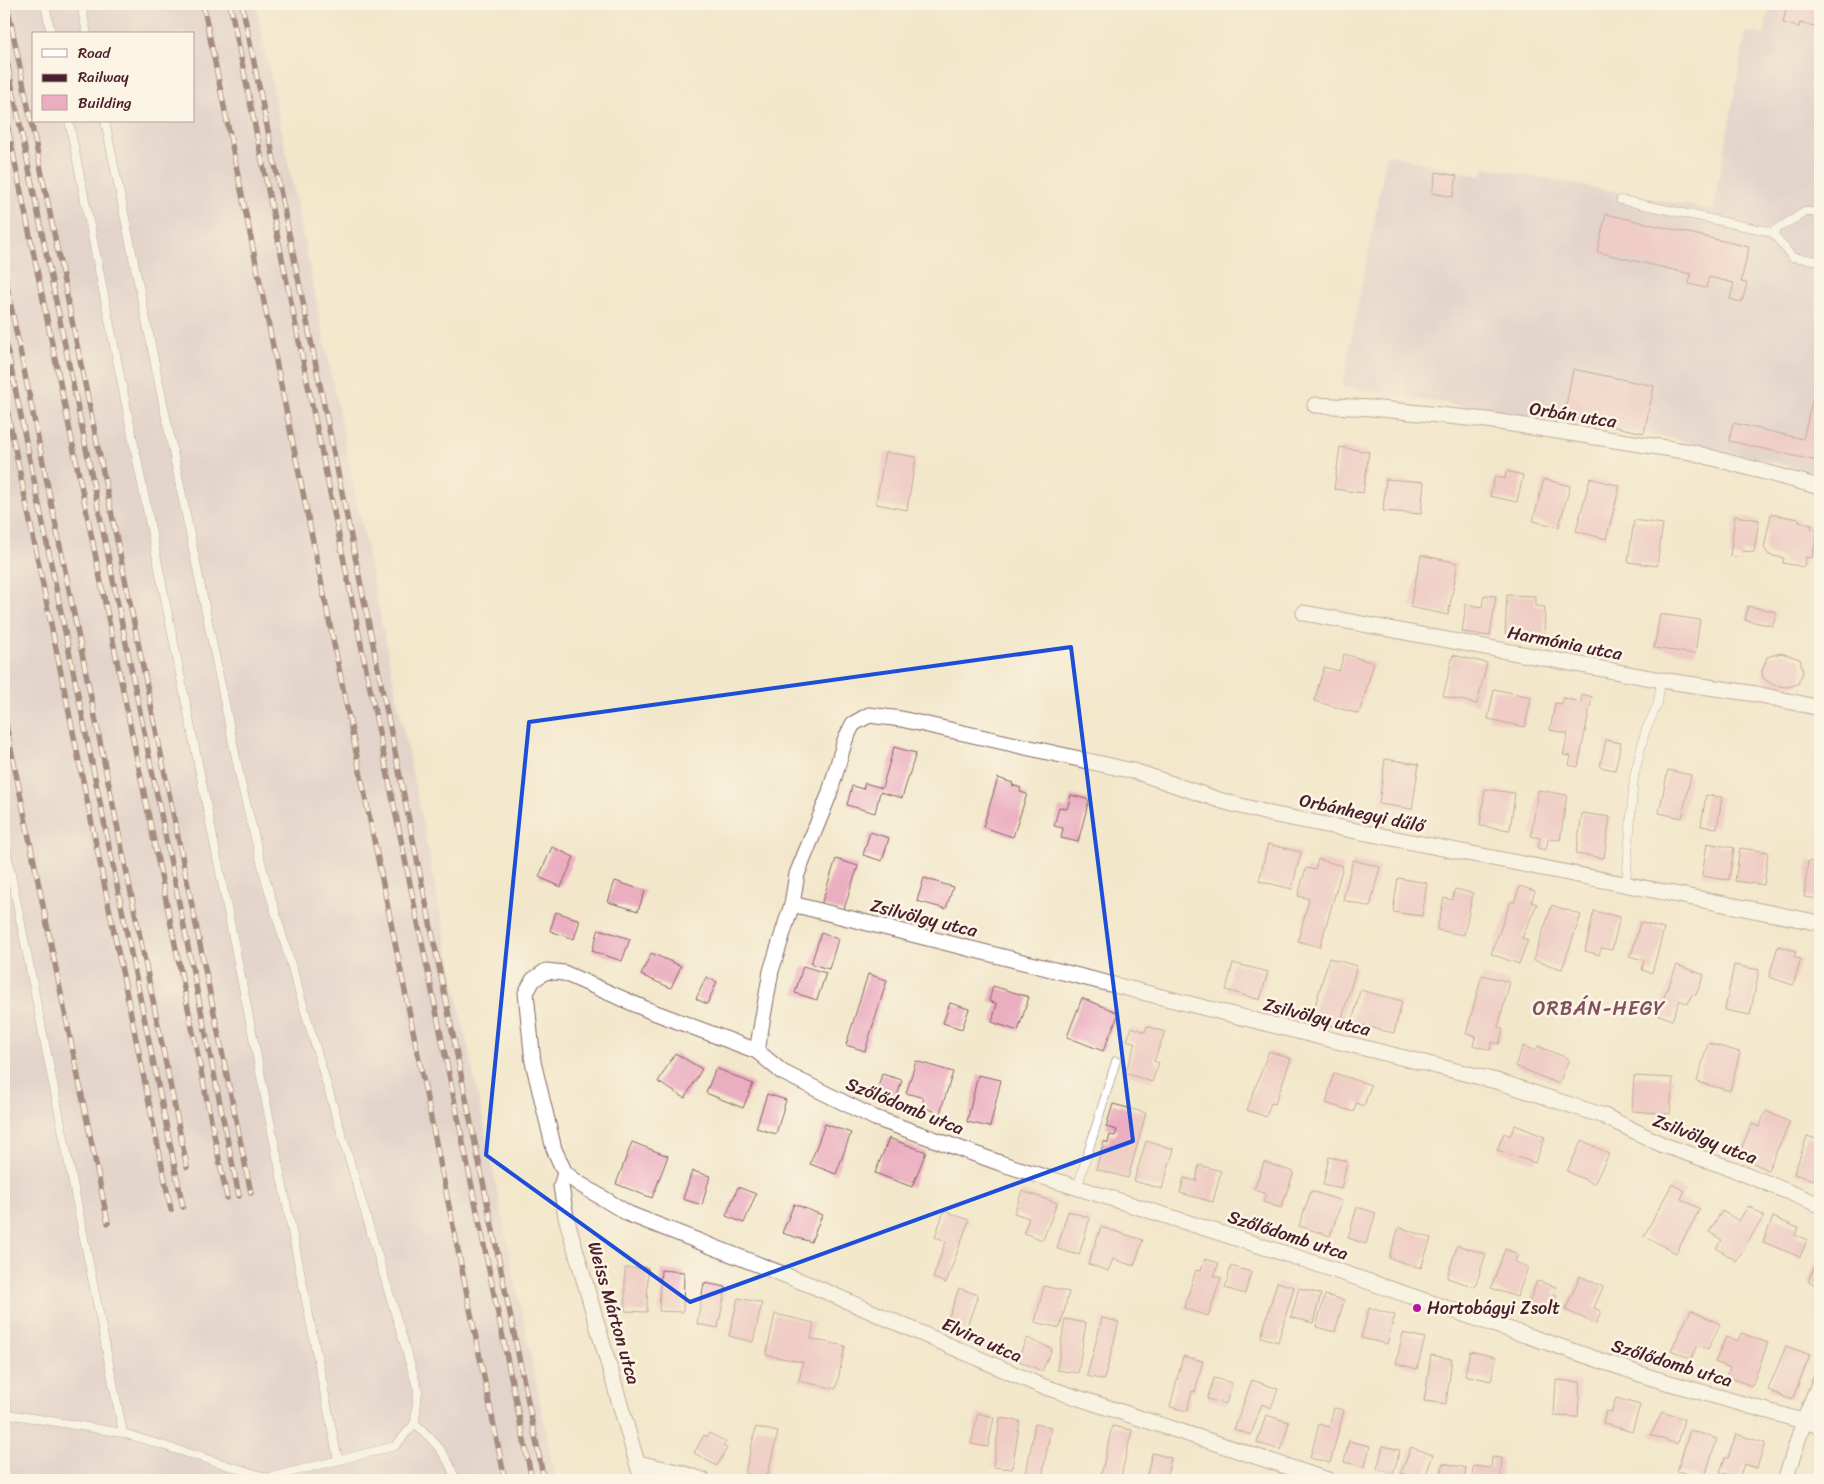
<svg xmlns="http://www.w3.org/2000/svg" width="1824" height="1484" viewBox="0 0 1824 1484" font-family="Sriracha,sans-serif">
<rect width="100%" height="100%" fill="#fcf5e5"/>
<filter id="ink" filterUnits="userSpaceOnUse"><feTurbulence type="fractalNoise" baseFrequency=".02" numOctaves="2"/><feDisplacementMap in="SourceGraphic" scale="10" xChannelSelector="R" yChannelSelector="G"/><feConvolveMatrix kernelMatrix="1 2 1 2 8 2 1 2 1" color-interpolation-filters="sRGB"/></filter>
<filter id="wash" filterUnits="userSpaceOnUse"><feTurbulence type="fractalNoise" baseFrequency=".0096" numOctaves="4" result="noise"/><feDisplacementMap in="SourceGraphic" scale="20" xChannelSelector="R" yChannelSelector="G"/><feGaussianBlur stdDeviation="1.12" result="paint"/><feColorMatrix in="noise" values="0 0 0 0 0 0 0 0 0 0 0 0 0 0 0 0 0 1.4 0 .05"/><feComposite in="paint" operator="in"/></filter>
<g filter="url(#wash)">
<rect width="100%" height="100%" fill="#f2e7cb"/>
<g fill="#d1bdcc" fill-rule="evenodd">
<path d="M4 4H256L556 1480H4ZM34 34H194V121H34Z"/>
<path d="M1770 4H1820V473L1674 439 1342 387 1387 154 1481 176 1485 167 1713 210 1746 32 1764 35Z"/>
</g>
<g id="blocks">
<g fill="#ebaec1">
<path d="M1787 4H1820V22L1816 21 1814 26 1800 23 1799 27 1783 23Z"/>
<path d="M1436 172 1457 176 1453 197 1432 193Z"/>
<path d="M1606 214 1749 247 1741 282 1747 283 1742 302 1730 299 1734 283 1709 277 1706 288 1689 284 1691 274 1597 252Z"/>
<path d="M1820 367V447L1817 461 1729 441 1733 423 1803 439Z"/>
<path d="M1573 369 1654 386 1644 433 1564 416Z"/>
<path d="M1340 447 1369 452 1363 493 1334 489Z"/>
<path d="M885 452 916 457 907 510 876 504Z"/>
<path d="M1506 471 1523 475 1517 502 1490 496 1495 476 1505 479Z"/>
<path d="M1590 478 1620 486 1606 539 1576 531Z"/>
<path d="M1386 479 1424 482 1421 514 1383 511Z"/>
<path d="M1544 479 1570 486 1559 527 1533 521Z"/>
<path d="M1771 514 1799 519V522L1812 525 1811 529 1818 530 1812 558 1806 557 1804 567 1783 563 1784 558 1769 555 1764 548Z"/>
<path d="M1735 516 1759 520 1754 552 1743 551 1742 558 1730 556Z"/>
<path d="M1634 520 1663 524 1657 566 1628 562Z"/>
<path d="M1421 555 1458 563 1448 615 1410 607Z"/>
<path d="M1484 595 1496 596 1490 636 1462 632 1466 604 1482 607Z"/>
<path d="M1507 595 1535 596V606L1545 607 1544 635 1505 634Z"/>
<path d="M1748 606 1776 612 1773 626 1745 620Z"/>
<path d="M1660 614 1700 620 1695 654 1654 648Z"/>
<path d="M1781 653 1800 659 1803 672 1798 684 1787 687 1773 685 1763 678 1762 671 1767 657Z"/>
<path d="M1344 654 1374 663 1359 714 1314 701 1324 667 1339 671Z"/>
<path d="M1453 655 1487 663 1477 704 1443 696Z"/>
<path d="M1494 689 1531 697 1525 727 1488 719Z"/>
<path d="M1582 694 1592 697 1578 767 1569 765 1571 756 1563 755 1568 734 1550 730 1555 703 1562 704 1563 698 1581 702Z"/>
<path d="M1606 740 1621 743 1615 770 1600 767Z"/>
<path d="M894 747 916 753 902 798 880 792 875 813 847 805 852 786 863 789 865 783 882 788Z"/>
<path d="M1385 759 1419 764 1412 809 1379 804Z"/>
<path d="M1668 770 1691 775 1682 818 1659 813Z"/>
<path d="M998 778 1013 783 1012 785 1021 788 1020 792 1027 794 1013 837 983 827Z"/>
<path d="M1485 789 1515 793 1510 830 1480 826Z"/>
<path d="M1538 790 1567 795 1560 840 1548 839 1546 850 1538 848 1540 838 1531 836Z"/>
<path d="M1071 795 1089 800 1078 842 1061 838 1063 828 1054 826 1059 807 1067 809Z"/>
<path d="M1706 795 1722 797 1717 828 1701 826Z"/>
<path d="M1582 813 1610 817 1604 858 1576 854Z"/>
<path d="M870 832 889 838 882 861 863 855Z"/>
<path d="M1707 843 1734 848 1729 880 1702 876Z"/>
<path d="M1268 844 1301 852 1292 889 1259 881Z"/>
<path d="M552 847 574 857 561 887 539 877Z"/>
<path d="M1740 848 1768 852 1764 885 1735 881Z"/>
<path d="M836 859 858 866 843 912 821 905Z"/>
<path d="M1318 859 1343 866 1320 947 1298 941 1309 899 1298 896 1306 868 1315 870Z"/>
<path d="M1353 860 1380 867 1370 907 1343 900Z"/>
<path d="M1808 861 1820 863V899L1804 897Z"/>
<path d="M924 878 953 887 946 909 917 901Z"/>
<path d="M1398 878 1427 883 1422 916 1393 912Z"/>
<path d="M615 881 645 891 638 911 608 902Z"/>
<path d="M1520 886 1535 891 1531 902 1537 904 1522 938 1528 940 1519 964 1491 954 1511 901 1514 902Z"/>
<path d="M1455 889 1473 893 1464 935 1437 930 1444 898 1452 900Z"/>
<path d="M1552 905 1581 915 1562 969 1533 960Z"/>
<path d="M1594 911 1620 917 1612 950 1601 948 1599 955 1585 951Z"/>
<path d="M556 912 580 920 574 939 550 931Z"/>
<path d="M1640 922 1664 929 1652 973 1642 970 1644 960 1629 956 1630 953H1632Z"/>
<path d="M599 929 630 939 622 961 592 951Z"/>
<path d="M821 933 838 939 829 969 811 964Z"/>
<path d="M1778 946 1796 951 1794 957 1801 959 1793 985 1769 977Z"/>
<path d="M651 953 681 966 671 988 641 975Z"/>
<path d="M1329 958 1357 966 1339 1028 1311 1020Z"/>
<path d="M1233 963 1268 972 1260 1000 1226 990Z"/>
<path d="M1677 965 1704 975 1696 995 1692 994 1688 1004 1680 1000 1672 1020 1657 1014Z"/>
<path d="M1734 965 1759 970 1750 1015 1725 1010Z"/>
<path d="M803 966 826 973 817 1000 795 993Z"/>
<path d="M868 974 887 980 865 1051 846 1045Z"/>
<path d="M1482 975 1510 982 1498 1027 1503 1029 1499 1044 1492 1042 1490 1050 1473 1045 1476 1036 1466 1034Z"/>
<path d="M706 977 717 982 707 1004 696 999Z"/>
<path d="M993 986 1029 997 1018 1031 992 1022 997 1004 989 1001Z"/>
<path d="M1360 990 1402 1001 1394 1033 1352 1023Z"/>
<path d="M1082 998 1119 1013 1103 1051 1067 1037Z"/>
<path d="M950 1003 969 1009 962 1029 943 1023Z"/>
<path d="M1147 1026 1165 1032 1154 1061 1159 1063 1152 1082 1125 1073 1136 1043 1127 1040 1132 1027 1145 1032Z"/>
<path d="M1708 1043 1740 1052 1730 1091 1697 1082Z"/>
<path d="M1523 1046 1536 1051 1538 1046 1569 1059 1559 1084 1515 1066Z"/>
<path d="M1269 1051 1291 1059 1275 1104 1271 1103 1266 1117 1247 1110Z"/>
<path d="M675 1053 702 1069 685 1098 658 1082Z"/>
<path d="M916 1061 953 1072 940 1113 921 1107 924 1098 906 1093Z"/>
<path d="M716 1068 753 1084 743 1108 706 1093Z"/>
<path d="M1334 1073 1371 1085 1364 1106 1356 1103 1354 1112 1326 1103Z"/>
<path d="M882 1074 902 1080 894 1107 874 1101Z"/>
<path d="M978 1075 1001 1080 990 1127 967 1122Z"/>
<path d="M1634 1076 1673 1078 1670 1114 1632 1111Z"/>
<path d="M767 1094 786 1100 776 1134 756 1128Z"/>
<path d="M1113 1104 1146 1113 1128 1178 1096 1169 1104 1141 1108 1143 1110 1135 1115 1136 1117 1130 1106 1127Z"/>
<path d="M1766 1111 1790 1122 1768 1170 1738 1156 1752 1124 1759 1127Z"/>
<path d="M825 1124 851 1133 836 1174 810 1164Z"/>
<path d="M1515 1125 1545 1137 1535 1163 1497 1150 1504 1133 1510 1136Z"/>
<path d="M1807 1136 1820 1140V1178L1815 1176 1813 1180 1794 1174Z"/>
<path d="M889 1138 926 1152 912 1187 875 1173Z"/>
<path d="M1582 1140 1609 1154 1594 1184 1567 1171Z"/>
<path d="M1146 1141 1174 1149 1162 1189 1134 1181Z"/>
<path d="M632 1142 668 1156 652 1198 616 1184Z"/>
<path d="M1329 1157 1347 1161 1341 1189 1323 1185Z"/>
<path d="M1264 1162 1294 1172 1281 1208 1263 1202 1266 1194 1254 1190Z"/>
<path d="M1199 1165 1221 1171 1213 1202 1180 1193 1184 1178 1196 1181Z"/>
<path d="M692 1171 710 1176 702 1205 683 1199Z"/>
<path d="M1672 1184 1685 1191 1681 1199 1700 1209 1676 1253 1644 1236Z"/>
<path d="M738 1187 756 1194 744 1223 726 1216Z"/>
<path d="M1022 1191 1057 1203 1043 1240 1024 1233 1029 1218 1014 1213Z"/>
<path d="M1311 1191 1342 1201 1330 1236 1299 1226Z"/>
<path d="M794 1204 822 1215 811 1242 782 1233Z"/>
<path d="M1748 1206 1764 1216 1736 1261 1716 1248 1722 1240 1709 1232 1722 1211 1739 1221Z"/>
<path d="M1357 1207 1376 1213 1366 1244 1348 1238Z"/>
<path d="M944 1211 969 1220 946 1283 933 1278 946 1241 935 1237Z"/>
<path d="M1068 1211 1090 1218 1079 1255 1057 1249Z"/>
<path d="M1773 1217 1798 1228 1795 1235 1807 1240 1800 1257 1763 1242Z"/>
<path d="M1101 1227 1143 1240 1134 1266 1113 1259 1108 1271 1088 1264Z"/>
<path d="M1399 1227 1431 1238 1421 1268 1389 1258Z"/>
<path d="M1457 1245 1486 1254 1475 1287 1447 1278Z"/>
<path d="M1505 1249 1518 1254 1515 1262 1528 1267 1517 1297 1491 1288Z"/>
<path d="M1820 1253V1287L1808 1281Z"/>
<path d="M1205 1259 1219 1263 1214 1276 1221 1278 1208 1316 1184 1308 1196 1270 1201 1271Z"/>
<path d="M1231 1266 1251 1272 1245 1294 1225 1288Z"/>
<path d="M625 1268H648L647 1312 625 1311Z"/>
<path d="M661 1270 684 1272 683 1312 659 1311Z"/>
<path d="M1580 1276 1603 1287 1594 1308 1601 1311 1596 1324 1565 1310Z"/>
<path d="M1537 1281 1556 1287 1553 1294 1557 1295 1554 1303 1550 1302 1545 1315 1527 1308Z"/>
<path d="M1277 1282 1294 1287 1278 1342 1261 1337Z"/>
<path d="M704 1283 726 1287 718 1328 697 1324Z"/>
<path d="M1044 1286 1069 1292 1060 1328 1035 1322Z"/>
<path d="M959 1288 978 1295 965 1332 946 1325Z"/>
<path d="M1299 1288 1321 1294 1313 1323 1291 1317Z"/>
<path d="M1325 1295 1344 1300 1335 1332 1316 1327Z"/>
<path d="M738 1298 762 1303 753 1342 729 1336Z"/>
<path d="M1369 1308 1395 1315 1387 1344 1361 1338Z"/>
<path d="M1691 1310 1720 1324 1708 1349 1698 1345 1691 1359 1671 1350Z"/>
<path d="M775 1314 814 1323 811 1339 845 1346 836 1389 799 1381 803 1362 766 1355Z"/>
<path d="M1102 1318 1119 1322 1104 1380 1087 1376Z"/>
<path d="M1065 1319 1086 1323 1078 1373 1057 1370Z"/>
<path d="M1403 1333 1425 1338 1417 1369 1396 1363Z"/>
<path d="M1741 1333 1768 1343 1752 1386 1726 1376 1730 1368 1715 1362 1726 1337 1738 1341Z"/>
<path d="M1027 1338 1052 1349 1042 1371 1017 1360Z"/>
<path d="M1786 1346 1810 1355 1792 1400 1768 1390Z"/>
<path d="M1470 1351 1496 1357 1491 1381 1465 1375Z"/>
<path d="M1431 1355 1452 1359 1446 1404 1424 1401Z"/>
<path d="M1183 1356 1203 1361 1195 1392 1192 1391 1187 1411 1170 1407Z"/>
<path d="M1214 1378 1232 1383 1226 1404 1207 1399Z"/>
<path d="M1252 1380 1278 1389 1271 1408 1262 1404 1251 1435 1234 1429Z"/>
<path d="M1556 1380 1580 1382 1578 1417 1554 1416Z"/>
<path d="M1616 1398 1640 1405 1632 1432 1603 1423 1606 1411 1611 1412Z"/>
<path d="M1334 1408 1344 1410 1330 1463 1310 1458 1319 1424 1329 1427Z"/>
<path d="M1662 1412 1684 1419 1677 1444 1651 1435Z"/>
<path d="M978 1413 994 1417 988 1447 971 1444Z"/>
<path d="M1266 1415 1289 1422 1281 1450 1257 1443Z"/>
<path d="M1000 1418 1020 1421 1012 1469 993 1467Z"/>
<path d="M1035 1424 1051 1427 1042 1477 1026 1474Z"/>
<path d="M1112 1426 1132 1430 1120 1480 1101 1476Z"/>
<path d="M756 1427 778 1432 766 1480H752L753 1475 745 1473Z"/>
<path d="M1690 1430 1717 1439 1704 1479 1677 1471Z"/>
<path d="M709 1433 726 1442 723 1446 727 1448 717 1466 694 1453 704 1435 707 1437Z"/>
<path d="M1736 1434 1765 1443 1757 1468 1744 1464 1739 1478 1720 1472 1725 1458H1728Z"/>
<path d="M1349 1441 1370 1446 1365 1467 1344 1462Z"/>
<path d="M1383 1446 1400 1450 1393 1473 1377 1469Z"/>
<path d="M1411 1447 1433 1455 1424 1480 1401 1473Z"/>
<path d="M1152 1453 1171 1458 1166 1480H1146Z"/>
<path d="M1492 1457 1502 1458 1500 1480H1472L1473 1466 1491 1468Z"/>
<path d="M1443 1463 1466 1468 1464 1480H1440Z"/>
<path d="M1820 1466V1480H1815Z"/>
</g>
</g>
</g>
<g filter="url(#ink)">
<use href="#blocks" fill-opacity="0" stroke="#856563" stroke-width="1"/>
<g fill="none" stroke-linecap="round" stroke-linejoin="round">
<defs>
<g id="service">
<path d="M45 4 51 34"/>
<path d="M81 4 87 34"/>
<path d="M69 121 338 1460"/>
<path d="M1621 200 1772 232 1792 257 1820 261"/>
<path d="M1772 232 1805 212H1820"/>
<path d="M4 839 123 1433 268 1478 395 1446 415 1423 418 1390 264 874 242 787 105 121"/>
<path d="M1626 883 1634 776 1645 732 1658 703 1661 680"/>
<path d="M1077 1188 1116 1061"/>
<path d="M4 1391 8 1414 123 1433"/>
<path d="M415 1423C433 1440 449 1455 455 1480"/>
</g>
<g id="minor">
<path d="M1315 405 1371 408 1487 420 1691 452 1820 487"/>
<path d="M1304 613 1661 680 1756 694 1820 708"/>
<path d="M792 904 1500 1082 1604 1116 1663 1145 1733 1169 1820 1205"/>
<path d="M757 1051 771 971 792 904 797 874 829 795 845 740 853 724 869 715 901 719 1137 772 1222 801 1271 814 1820 923"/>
<path d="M565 1173 561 1186 566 1217 642 1480"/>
<path d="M638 1463 682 1473 703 1480"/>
<path d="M1328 1480 1039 1385 813 1286 629 1214 578 1183 565 1173 554 1149 533 1062 526 993 533 980 546 971 564 973 648 1010 757 1051 782 1072 875 1118 1000 1163 1305 1260 1649 1377 1820 1426"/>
<path d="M1785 1480 1804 1421 1820 1381"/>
</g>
</defs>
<use href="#service" stroke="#856563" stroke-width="9"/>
<use href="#minor" stroke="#856563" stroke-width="17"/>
<use href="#service" stroke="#fff" stroke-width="8"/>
<use href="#minor" stroke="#fff" stroke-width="15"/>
<defs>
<g id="rail">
<path d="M7 4 251 1193"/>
<path d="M203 4 505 1480"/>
<path d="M230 4 532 1480"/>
<path d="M242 4 544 1480"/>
<path d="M4 47 239 1196"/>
<path d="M4 109 227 1198"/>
<path d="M4 272 187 1167"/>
<path d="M4 334 183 1207"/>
<path d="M4 395 171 1210"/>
<path d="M4 715 108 1223"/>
</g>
</defs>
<use href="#rail" stroke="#4a1f2b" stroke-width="5.5"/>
<use href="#rail" stroke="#fcf5e5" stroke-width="4" stroke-dasharray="11" stroke-linecap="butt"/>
</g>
</g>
<path d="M0 0H1824V1484H0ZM1071 647 1133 1141 690 1302 486 1155 529 722Z" fill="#f2e7cb" fill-opacity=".55" fill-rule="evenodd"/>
<path fill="none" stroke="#1d4ed8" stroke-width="4" stroke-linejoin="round" d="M1071 647 1133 1141 690 1302 486 1155 529 722Z"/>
<circle fill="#b5179e" stroke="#fcf5e5" stroke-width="2" cx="1417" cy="1308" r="5"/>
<g text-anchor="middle" stroke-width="5" stroke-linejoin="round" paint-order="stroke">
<g font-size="18" fill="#4a1f2b" stroke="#fcf5e5">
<text transform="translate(1573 415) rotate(9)" y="6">Orbán utca</text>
<text transform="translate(1565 643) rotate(11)" y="6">Harmónia utca</text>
<text transform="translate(1362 813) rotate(12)" y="6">Orbánhegyi dűlő</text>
<text transform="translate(924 918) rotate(14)" y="6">Zsilvölgy utca</text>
<text transform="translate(1317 1017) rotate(14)" y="6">Zsilvölgy utca</text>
<text transform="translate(905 1106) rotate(22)" y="6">Szőlődomb utca</text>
<text transform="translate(1705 1139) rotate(21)" y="6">Zsilvölgy utca</text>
<text transform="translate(1288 1235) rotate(18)" y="6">Szőlődomb utca</text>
<text transform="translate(614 1313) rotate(74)" y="6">Weiss Márton utca</text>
<text transform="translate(982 1340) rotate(24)" y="6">Elvira utca</text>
<text transform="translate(1672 1363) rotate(17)" y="6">Szőlődomb utca</text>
</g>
<g font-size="18" fill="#4a1f2b" stroke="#fcf5e5" text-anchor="start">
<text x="1427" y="1314">Hortobágyi Zsolt</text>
</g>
<g font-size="20" letter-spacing="1" fill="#825160" stroke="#fcf5e5">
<text x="1599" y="1015">ORBÁN-HEGY</text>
</g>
</g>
<rect width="1824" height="1484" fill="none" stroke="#fcf5e5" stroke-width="20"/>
<rect x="32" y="32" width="162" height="90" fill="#fcf5e5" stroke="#b59f9b"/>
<rect x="42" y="49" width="25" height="8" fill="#ffffff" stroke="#b59f9b"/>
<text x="78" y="58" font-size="15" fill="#4a1f2b">Road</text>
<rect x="42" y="74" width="25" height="8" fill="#4a1f2b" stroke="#b59f9b"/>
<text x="78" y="82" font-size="15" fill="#4a1f2b">Railway</text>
<rect x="42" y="95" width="25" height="15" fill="#ebaec1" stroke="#b59f9b"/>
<text x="78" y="108" font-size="15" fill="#4a1f2b">Building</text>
</svg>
